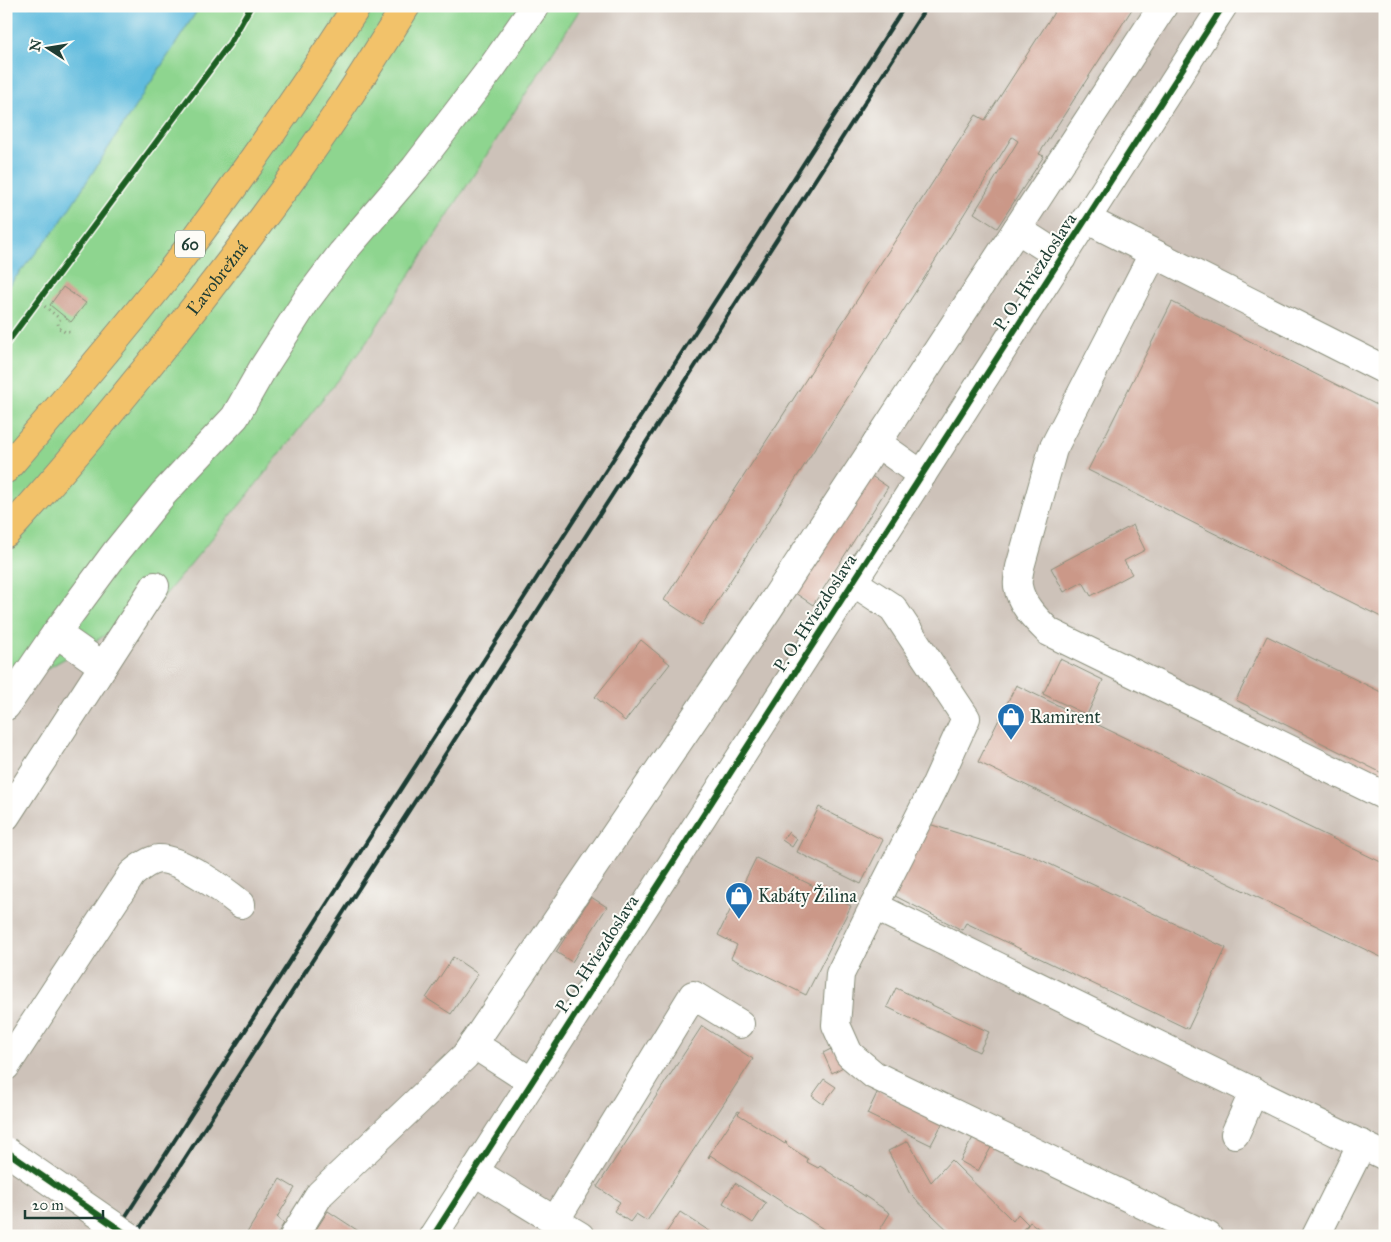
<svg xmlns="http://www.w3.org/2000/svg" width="1391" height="1242" viewBox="0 0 1391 1242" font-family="'IM FELL Great Primer',serif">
<rect width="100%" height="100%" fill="#fdfcf7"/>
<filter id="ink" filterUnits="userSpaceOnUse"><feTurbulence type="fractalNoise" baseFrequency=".02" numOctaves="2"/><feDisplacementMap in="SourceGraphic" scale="10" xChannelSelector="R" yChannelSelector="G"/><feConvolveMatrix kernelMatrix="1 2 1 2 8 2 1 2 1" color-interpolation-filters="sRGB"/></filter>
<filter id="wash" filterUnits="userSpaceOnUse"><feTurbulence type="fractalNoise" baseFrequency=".0096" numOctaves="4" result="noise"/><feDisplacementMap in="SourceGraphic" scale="20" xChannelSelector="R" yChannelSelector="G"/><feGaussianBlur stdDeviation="1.12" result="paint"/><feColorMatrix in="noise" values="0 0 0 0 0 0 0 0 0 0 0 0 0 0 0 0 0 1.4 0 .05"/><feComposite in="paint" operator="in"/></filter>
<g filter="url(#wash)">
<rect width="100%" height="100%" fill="#f4dfc2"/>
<path fill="#cdc2b9" d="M582 6H1385V1236H6V692L247 496 366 343Z"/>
<path fill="#8ed58f" stroke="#568962" d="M200 6H582L366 343 247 496 155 607 6 692V289L58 226Z"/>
<path fill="#60bcde" stroke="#407c89" d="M6 6H200L58 226 6 289Z"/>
<g id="blocks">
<g fill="#cb9888">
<path d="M1058 6H1134L1039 154 1044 156 997 228 974 213 1018 141 1012 137 923 280 702 625 664 600 976 115 985 120Z"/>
<path d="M63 287 86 303 71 322 50 305Z"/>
<path d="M1172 302 1385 409V619L1088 470Z"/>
<path d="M867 473 888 487 813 605 792 591Z"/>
<path d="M1133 525 1145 550 1124 561 1132 574 1091 596 1083 582 1064 592 1051 568Z"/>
<path d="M1267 636 1385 694 1384 774 1236 700Z"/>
<path d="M641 640 670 664 625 721 595 697Z"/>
<path d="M1060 659 1103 680 1087 715 1043 694Z"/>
<path d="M1016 685 1385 864V959L978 762Z"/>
<path d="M819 807 883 840 861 884 797 852Z"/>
<path d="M929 824 1037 858 1226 948 1188 1029 966 923 962 930 893 895Z"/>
<path d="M788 832 797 839 792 847 782 840Z"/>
<path d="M756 858 830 894V896L851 906 806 995 731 958 737 945 718 935Z"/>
<path d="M591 897 607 907 572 962 556 952Z"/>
<path d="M453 957 478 974 451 1014 426 998Z"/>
<path d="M896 988 989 1032 979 1052 887 1007Z"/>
<path d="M702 1026 753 1059 647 1221 636 1214 630 1222 614 1211 620 1202 597 1187Z"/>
<path d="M833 1048 843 1067 832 1073 823 1053Z"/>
<path d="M824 1079 836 1087 823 1104 812 1096Z"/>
<path d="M878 1091 943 1122 931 1145 867 1114Z"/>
<path d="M738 1111 740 1112 738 1114 785 1144 786 1141 787 1145 808 1159 807 1162 818 1168 820 1166 890 1213 876 1236H834L710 1155 709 1158 708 1157Z"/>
<path d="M975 1134 993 1144 978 1171 960 1161Z"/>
<path d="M908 1141 931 1182 951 1160 1013 1221 1018 1214 1028 1224 1017 1236H954L910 1194 888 1151Z"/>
<path d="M280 1179 295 1188 277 1217 284 1223 276 1236H245Z"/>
<path d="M735 1183 766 1203 753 1223 723 1203Z"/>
<path d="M328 1211 366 1236H316L313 1234Z"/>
<path d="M680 1212 717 1236H664Z"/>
<path d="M1030 1222 1049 1236H1020Z"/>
</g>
</g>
</g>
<g filter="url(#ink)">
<use href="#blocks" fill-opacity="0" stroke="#8a8e7b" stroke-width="1"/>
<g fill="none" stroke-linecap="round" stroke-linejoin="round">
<defs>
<g id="minor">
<path d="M1086 219 1385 370"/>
<path d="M1017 229 1062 258"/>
<path d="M1153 254 1053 449 1020 567C1019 573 1017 580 1018 586 1021 605 1036 619 1049 632L1385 796"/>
<path d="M877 443 922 475"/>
<path d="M853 582 893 608 966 718 935 786 874 906 1385 1156"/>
<path d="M56 633 103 666"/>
<path d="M6 706 56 633 116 552 163 494 235 417 263 368 308 298 342 253 415 168 493 66 535 6"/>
<path d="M6 816 155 586"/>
<path d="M874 906 840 974 836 1025 849 1054 874 1075 1208 1236"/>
<path d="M473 1044 532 1082"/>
<path d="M6 1066 132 874C139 868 149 860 159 859 181 859 224 890 241 904"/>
<path d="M1235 1134 1254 1091"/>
<path d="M475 1172 580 1236"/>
<path d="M555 1221 693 995 740 1024"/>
<path d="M294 1236 320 1194 465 1056 767 611 1163 6"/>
<path d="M433 1236 1223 6"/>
<path d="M1316 1236 1362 1144"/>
</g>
<g id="major">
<path d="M6 469C61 405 116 341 168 275 235 188 297 98 357 6"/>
<path id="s1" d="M6 533C62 473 114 409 165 345 228 266 289 186 345 102 366 70 386 38 406 6"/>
</g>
</defs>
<use href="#minor" stroke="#8a8e7b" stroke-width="30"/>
<use href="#major" stroke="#8a8e7b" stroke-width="30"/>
<path stroke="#8a8e7b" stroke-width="3" stroke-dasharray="1 4" stroke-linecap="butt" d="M37 300 60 319 58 323 59 328 65 332 72 331"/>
<use href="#minor" stroke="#fff" stroke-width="28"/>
<use href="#major" stroke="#f2c26a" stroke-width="28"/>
<g stroke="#1f3d34" stroke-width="4">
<path d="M113 1236 905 6"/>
<path d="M135 1236 927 6"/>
</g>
<defs>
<path id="minor-bridge" d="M6 1151 129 1236"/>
</defs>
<use href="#minor-bridge" stroke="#8a8e7b" stroke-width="30" stroke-linecap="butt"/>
<use href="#minor-bridge" stroke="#fff" stroke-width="28"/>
<defs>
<g id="cycleway">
<path d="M6 344 230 43 251 6"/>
<path d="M6 1151 129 1236"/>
<path d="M433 1236 1223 6"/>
</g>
</defs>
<use href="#cycleway" stroke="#fdfcf7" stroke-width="9"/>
<use href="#cycleway" stroke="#1b5e20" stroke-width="6"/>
</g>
</g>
<defs>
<symbol id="shop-pin" viewBox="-11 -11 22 30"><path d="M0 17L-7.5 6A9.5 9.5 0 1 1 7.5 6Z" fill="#1f6fb2" stroke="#fdfcf7"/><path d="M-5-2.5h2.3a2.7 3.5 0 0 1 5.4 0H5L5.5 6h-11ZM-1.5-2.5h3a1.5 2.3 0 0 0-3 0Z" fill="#fff"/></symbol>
</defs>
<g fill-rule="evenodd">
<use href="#shop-pin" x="995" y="701" width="32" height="43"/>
<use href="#shop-pin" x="723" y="880" width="32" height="43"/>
</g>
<g text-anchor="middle" stroke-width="4" stroke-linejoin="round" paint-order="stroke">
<rect fill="#fdfcf7" stroke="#62766e" stroke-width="1" x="175" y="230.5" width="30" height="27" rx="4"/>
<g font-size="16" font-weight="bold" fill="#1f3d34">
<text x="190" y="250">60</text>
</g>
<g font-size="18" fill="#1f3d34" stroke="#fdfcf7">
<text transform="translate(1035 272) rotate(-57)" y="6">P. O. Hviezdoslava</text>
<text dy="6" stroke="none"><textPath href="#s1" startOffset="331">Ľavobrežná</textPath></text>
<text transform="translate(815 613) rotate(-57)" y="6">P. O. Hviezdoslava</text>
<text transform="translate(597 954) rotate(-57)" y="6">P. O. Hviezdoslava</text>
</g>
<g font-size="18" fill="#1f3d34" stroke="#fdfcf7" text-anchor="start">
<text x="1030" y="723">Ramirent</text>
<text x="758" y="902">Kabáty Žilina</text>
</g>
</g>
<rect width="1391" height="1242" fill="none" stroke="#fdfcf7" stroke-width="25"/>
<g transform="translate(48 48) rotate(282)" stroke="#fdfcf7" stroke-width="4" paint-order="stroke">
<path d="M0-4L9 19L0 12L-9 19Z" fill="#1f3d34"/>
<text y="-8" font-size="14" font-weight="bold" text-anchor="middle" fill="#1f3d34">N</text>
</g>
<path d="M25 1210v8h78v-8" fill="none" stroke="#1f3d34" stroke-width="2.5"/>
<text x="32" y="1210" font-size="15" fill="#1f3d34" stroke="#fdfcf7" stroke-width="4" paint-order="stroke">20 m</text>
</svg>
